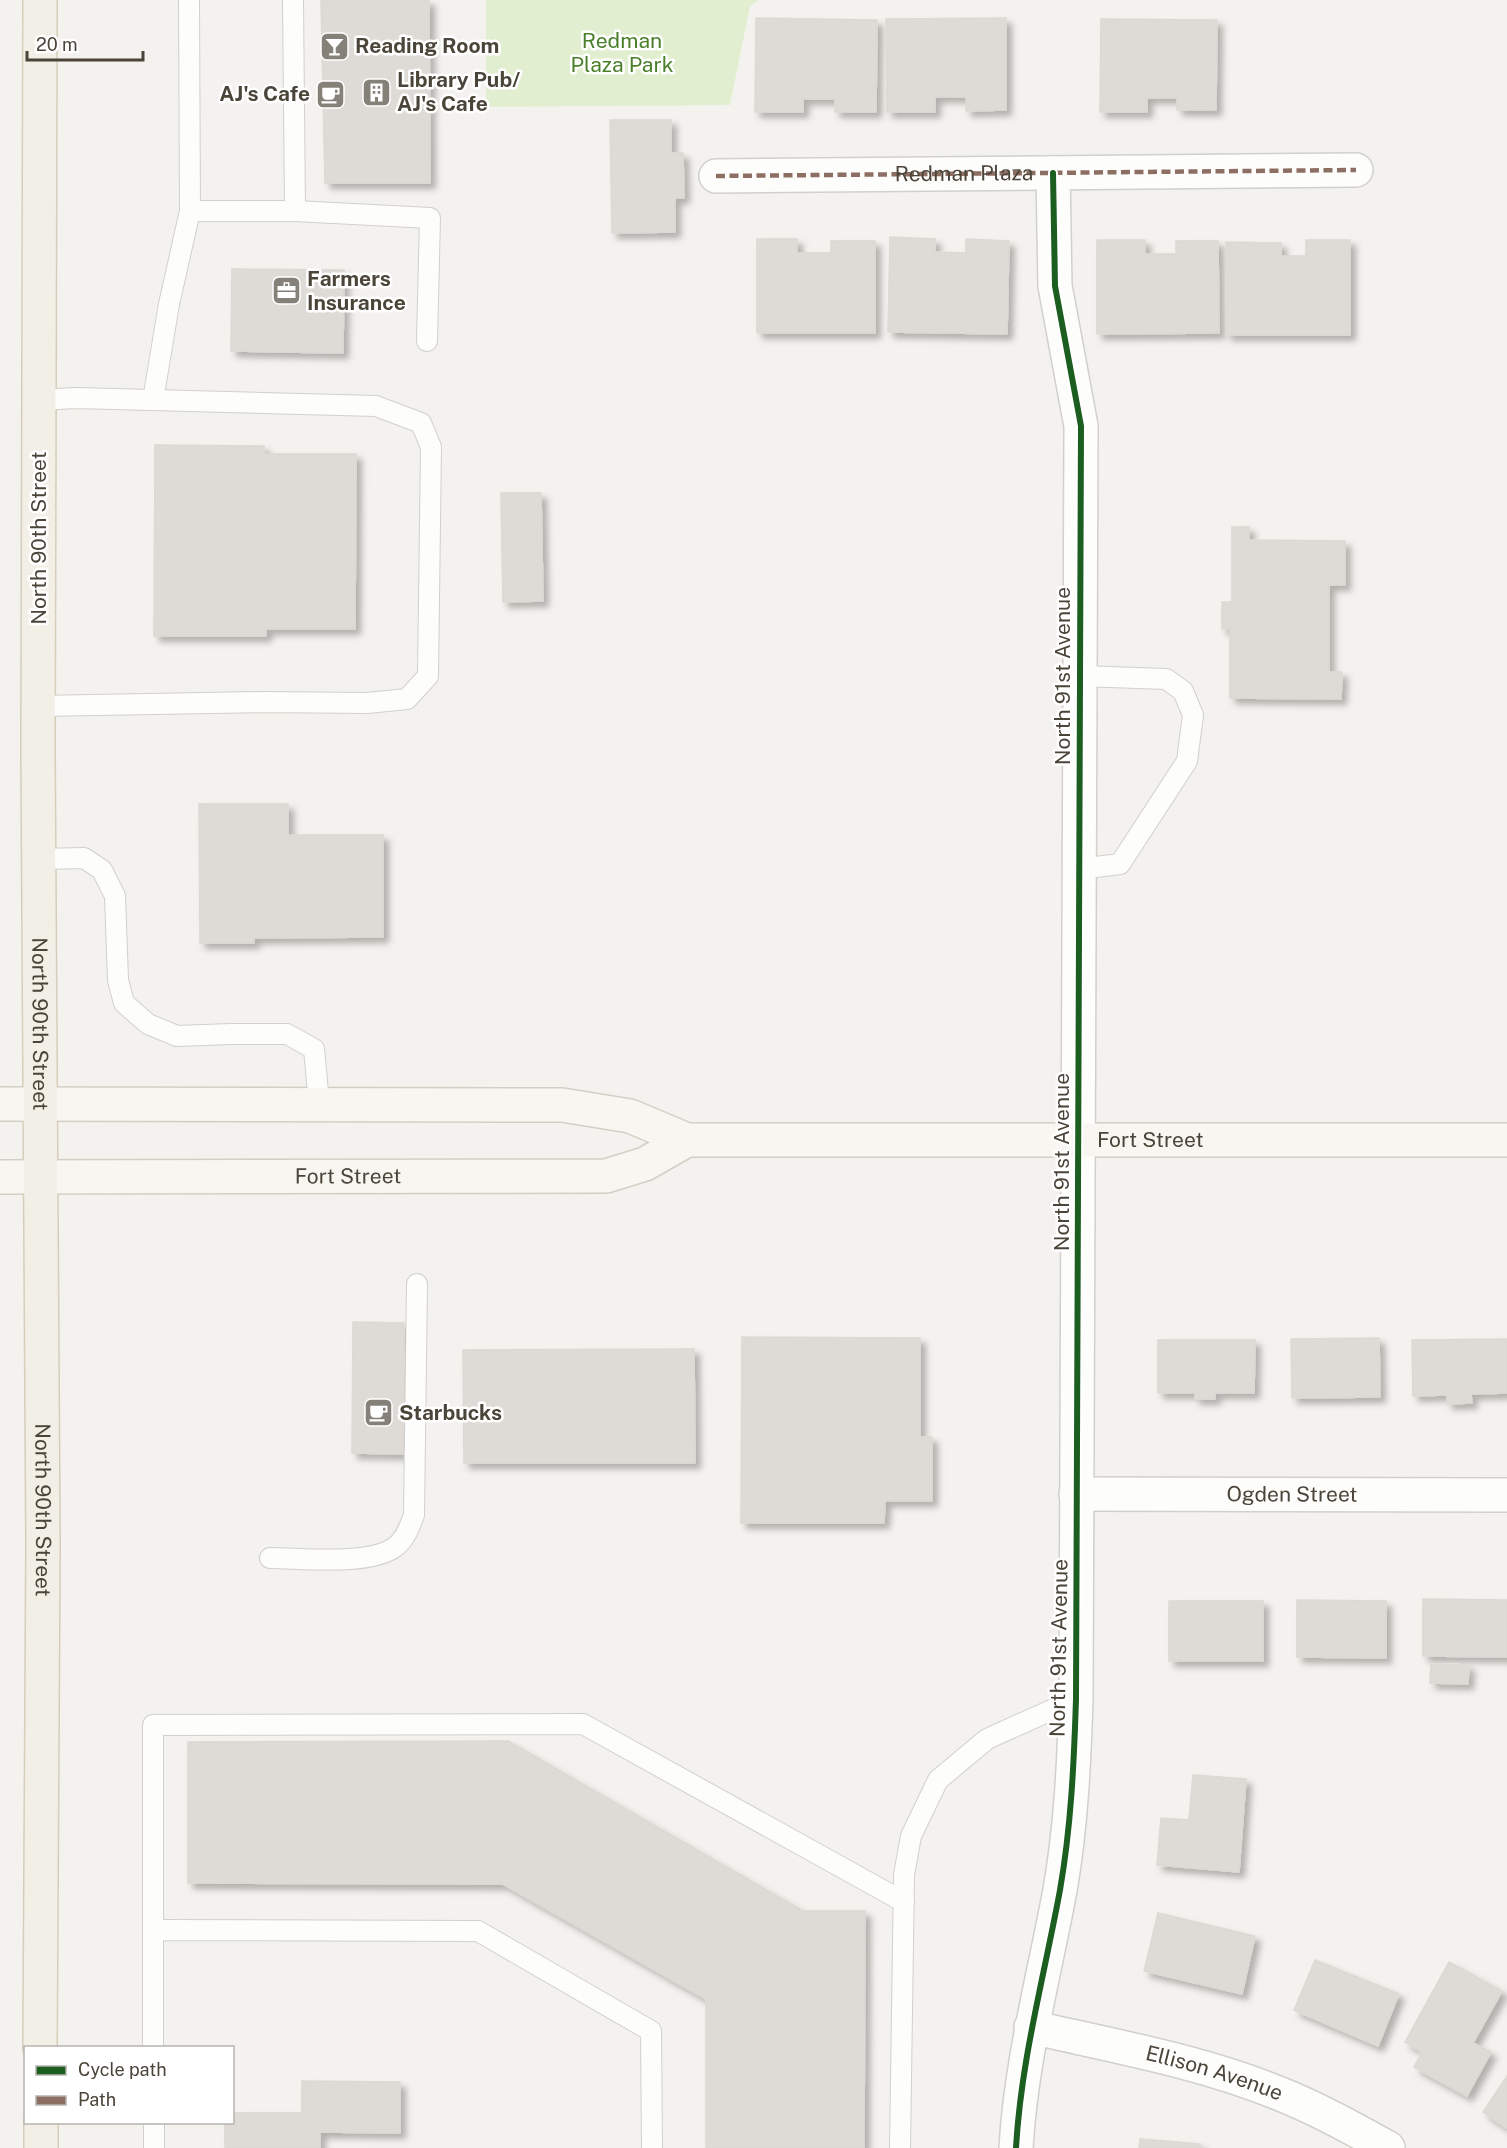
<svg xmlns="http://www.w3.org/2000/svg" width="1507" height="2148" viewBox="0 0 1507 2148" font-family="'Public Sans',sans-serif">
<defs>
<filter id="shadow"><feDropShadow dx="5.5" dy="5.5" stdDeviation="3" flood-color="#0004"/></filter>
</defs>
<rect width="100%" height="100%" fill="#f4f2ee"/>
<path fill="#e1eecf" d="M486 0H758L750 6 730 105 486 107Z"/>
<g fill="#dedbd6" stroke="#dcd9d4" stroke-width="1.5" filter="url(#shadow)">
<path d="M321 0H429L430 183H325Z"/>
<path d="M756 18 877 20 876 112H835V99H803V112H755Z"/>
<path d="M1006 18V110L966 111V97H935V112H887L886 19Z"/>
<path d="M1101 19 1217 20 1216 110H1177V98H1147V112H1100Z"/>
<path d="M610 120H671V153H683L684 198H675V232L612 233Z"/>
<path d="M890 237 935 239V252L966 253V239L1009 241 1007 334 888 332Z"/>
<path d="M757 239H797V253H831V241H875V333H757Z"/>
<path d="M1097 240H1145V254H1176V241H1218L1219 333 1097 334Z"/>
<path d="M1306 240H1350V335H1226V242L1281 243V256H1306Z"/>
<path d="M232 269 344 270 343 353 231 351Z"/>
<path d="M155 445 264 446V454H356L355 629H266V636H154Z"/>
<path d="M501 493H541L543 601 503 602Z"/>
<path d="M1232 527H1249V540L1345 541V585H1329V672H1342L1341 699 1230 698V629H1222V602H1232Z"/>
<path d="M199 804H288V835H383V937L254 938V943H200Z"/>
<path d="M353 1322 404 1323V1353H414L413 1372H404L403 1454 352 1453Z"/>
<path d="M742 1337 920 1338V1437H932V1501H885L884 1523H741Z"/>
<path d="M1379 1338 1380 1397 1292 1398 1291 1339Z"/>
<path d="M1507 1339V1393L1471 1394 1472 1403 1447 1404V1395L1413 1396 1412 1340Z"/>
<path d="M1158 1340H1255L1254 1393H1215V1399H1195V1393H1158Z"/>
<path d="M694 1349 695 1463H464L463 1350Z"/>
<path d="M1423 1599 1507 1600V1657L1423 1656Z"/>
<path d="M1297 1600 1386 1601V1658L1297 1657Z"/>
<rect x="1169" y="1601" width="94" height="60"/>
<path d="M1431 1664 1469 1665 1468 1684 1430 1683Z"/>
<path d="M508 1741 803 1911H865L864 2148H706V1999L503 1884 188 1883V1742Z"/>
<path d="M1193 1775 1246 1779 1239 1872 1157 1865 1161 1818 1189 1820Z"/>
<path d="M1158 1913 1255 1936 1242 1994 1144 1971Z"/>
<path d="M1315 1960 1399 1994 1378 2046 1294 2010Z"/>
<path d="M1449 1962 1502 1991 1473 2043 1491 2052 1467 2096 1414 2067 1422 2052 1405 2042Z"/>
<path d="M1507 2076V2128L1483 2112Z"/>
<path d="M302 2081 400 2082V2133L320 2132V2148H225V2122H232V2113H302Z"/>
<path d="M1140 2139 1200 2144V2148H1139Z"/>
</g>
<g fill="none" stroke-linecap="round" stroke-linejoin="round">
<defs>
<g id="service">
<path d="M189 0 190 211H295L293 0"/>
<path d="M295 211 430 218 427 341"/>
<path d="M153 400 169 304 190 211"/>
<path d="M38 706 263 702 367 703 407 699 428 676 431 447 421 423 376 406 76 398 39 400"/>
<path d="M39 859 84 858 102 870 115 896 118 980 124 1003 148 1024 177 1036 231 1034H287L314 1049 319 1103"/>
<path d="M1079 869 1120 864 1187 761 1193 715 1183 691 1166 679 1080 676"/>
<path d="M270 1558C302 1558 369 1566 395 1547 405 1540 410 1526 414 1515L417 1284"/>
<path d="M153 1930V1725L583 1724 904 1902"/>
<path d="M153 2048V1930L478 1931 651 2031 652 2148"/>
<path d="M154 2122V2148"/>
<path d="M900 2148 904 1875 911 1836 938 1780 987 1739 1076 1699"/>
</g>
<g id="minor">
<path id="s1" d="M716 176 1356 170"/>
<path id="s2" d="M1076 1494 1507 1495"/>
<path id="s3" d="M1031 2027C1114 2046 1199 2061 1278 2093 1316 2108 1352 2128 1388 2148"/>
<path d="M1016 2148C1021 2060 1044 1977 1060 1890 1071 1827 1074 1763 1076 1699L1081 426 1055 286 1053 173"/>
</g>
<g id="secondary">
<path id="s4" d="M0 1104 562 1105 630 1116 687 1140H1507"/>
<path id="s5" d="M0 1177 606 1176 645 1164 687 1140"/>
</g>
<g id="primary">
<path id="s6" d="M40 0 38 751 43 1545 40 2048"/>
<path d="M41 2122V2148"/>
</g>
</defs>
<use href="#service" stroke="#d2d0cb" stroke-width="22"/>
<use href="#minor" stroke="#d2d0cb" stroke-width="36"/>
<use href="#secondary" stroke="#d3cfc5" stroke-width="36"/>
<use href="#primary" stroke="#d6cebb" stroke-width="36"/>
<use href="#service" stroke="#fdfdfc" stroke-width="20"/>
<use href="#minor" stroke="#fdfdfc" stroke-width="33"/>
<use href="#secondary" stroke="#f7f6f1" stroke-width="33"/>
<use href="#primary" stroke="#f2efe6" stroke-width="33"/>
<path stroke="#8d6e63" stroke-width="4.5" stroke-dasharray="9 4.5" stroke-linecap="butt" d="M716 176 1356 170"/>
<defs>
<path id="cycleway" d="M1016 2148C1021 2060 1044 1977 1060 1890 1071 1827 1074 1763 1076 1699L1081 426 1055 286 1053 173"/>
</defs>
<use href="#cycleway" stroke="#fff" stroke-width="10"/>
<use href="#cycleway" stroke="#1b5e20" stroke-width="6"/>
</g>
<defs>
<symbol id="bar-square" viewBox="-11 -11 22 22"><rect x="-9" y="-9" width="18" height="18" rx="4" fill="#868178" stroke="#fff"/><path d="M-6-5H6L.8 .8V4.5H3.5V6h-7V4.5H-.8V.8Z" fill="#fff"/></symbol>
<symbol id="building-square" viewBox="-11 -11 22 22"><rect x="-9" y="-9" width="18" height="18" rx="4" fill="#868178" stroke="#fff"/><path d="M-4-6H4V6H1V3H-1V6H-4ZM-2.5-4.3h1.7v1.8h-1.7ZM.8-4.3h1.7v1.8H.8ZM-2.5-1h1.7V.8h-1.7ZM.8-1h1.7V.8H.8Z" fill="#fff"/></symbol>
<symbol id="cafe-square" viewBox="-11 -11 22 22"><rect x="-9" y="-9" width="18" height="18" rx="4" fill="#868178" stroke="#fff"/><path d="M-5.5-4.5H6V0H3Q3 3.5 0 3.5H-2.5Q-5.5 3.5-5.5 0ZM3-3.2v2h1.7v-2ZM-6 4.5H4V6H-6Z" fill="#fff"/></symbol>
<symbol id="office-square" viewBox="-11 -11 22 22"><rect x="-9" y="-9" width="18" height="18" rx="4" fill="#868178" stroke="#fff"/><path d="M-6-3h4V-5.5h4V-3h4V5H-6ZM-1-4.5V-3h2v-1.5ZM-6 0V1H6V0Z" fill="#fff"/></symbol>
</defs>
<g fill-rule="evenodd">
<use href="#bar-square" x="318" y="30" width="33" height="33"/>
<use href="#building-square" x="360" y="76" width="33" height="33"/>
<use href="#cafe-square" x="314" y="78" width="33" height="33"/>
<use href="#office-square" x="270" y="274" width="33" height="33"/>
<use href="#cafe-square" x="362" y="1396" width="33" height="33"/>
</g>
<g text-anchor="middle" stroke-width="5" stroke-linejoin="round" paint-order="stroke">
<g font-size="21" fill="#4a7f2a" stroke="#fff">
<text x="622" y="48">Redman<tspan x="622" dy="24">Plaza Park</tspan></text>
</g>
<g font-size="21" font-weight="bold" fill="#4b4439" stroke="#fff" text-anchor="start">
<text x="355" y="53">Reading Room</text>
<text x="397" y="87">Library Pub/<tspan x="397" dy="24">AJ's Cafe</tspan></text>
<text x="310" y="101" text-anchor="end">AJ's Cafe</text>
<text x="307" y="286">Farmers<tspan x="307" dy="24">Insurance</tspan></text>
<text x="399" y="1420">Starbucks</text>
</g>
<g font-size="21" fill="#4b4439" stroke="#fff">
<text dy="7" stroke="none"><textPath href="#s1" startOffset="248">Redman Plaza</textPath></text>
<text transform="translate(39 538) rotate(-90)" y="7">North 90th Street</text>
<text transform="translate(1063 676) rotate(-90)" y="7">North 91st Avenue</text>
<text dy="7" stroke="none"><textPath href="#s6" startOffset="1024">North 90th Street</textPath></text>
<text dy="7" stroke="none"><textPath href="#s4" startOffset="1156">Fort Street</textPath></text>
<text transform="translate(1062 1162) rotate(-90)" y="7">North 91st Avenue</text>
<text dy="7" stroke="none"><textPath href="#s5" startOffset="348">Fort Street</textPath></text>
<text dy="7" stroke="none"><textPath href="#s2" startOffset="216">Ogden Street</textPath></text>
<text dy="7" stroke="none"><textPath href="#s6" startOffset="1510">North 90th Street</textPath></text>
<text transform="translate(1059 1648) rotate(-89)" y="7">North 91st Avenue</text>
<text dy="7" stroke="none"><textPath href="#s3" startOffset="189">Ellison Avenue</textPath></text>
</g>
</g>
<rect x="24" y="2046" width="210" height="78" fill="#ffffff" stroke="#b7b4b0" stroke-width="1.5"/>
<rect x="36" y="2066" width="30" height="9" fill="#1b5e20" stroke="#b7b4b0" stroke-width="1.5"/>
<text x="78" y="2076" font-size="18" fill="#4b4439">Cycle path</text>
<rect x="36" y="2096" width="30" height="9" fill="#8d6e63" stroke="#b7b4b0" stroke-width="1.5"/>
<text x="78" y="2106" font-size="18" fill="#4b4439">Path</text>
<path d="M27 51v9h116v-9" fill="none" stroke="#4b4439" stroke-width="3"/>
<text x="36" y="51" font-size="18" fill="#4b4439" stroke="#ffffff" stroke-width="4.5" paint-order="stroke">20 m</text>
</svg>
